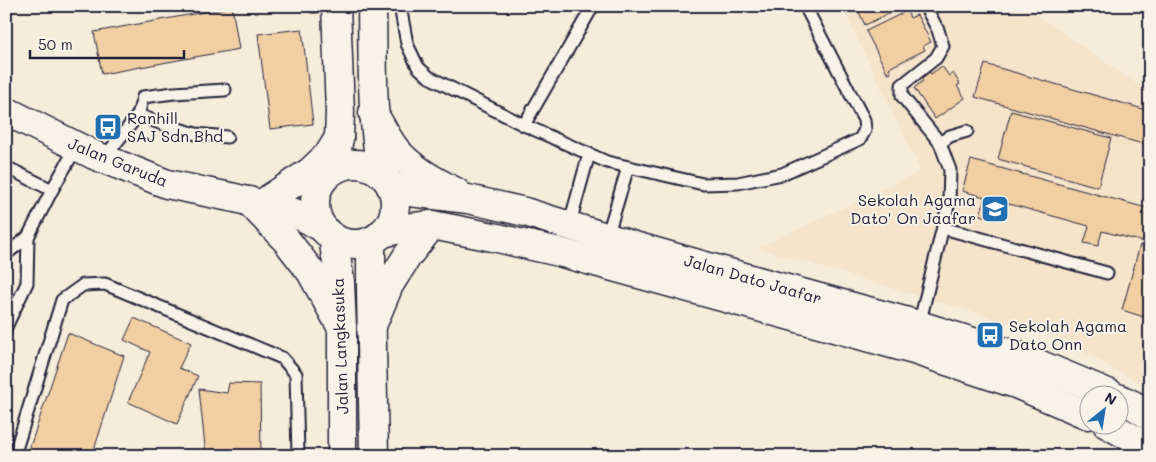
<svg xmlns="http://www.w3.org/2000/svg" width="1156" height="462" viewBox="0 0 1156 462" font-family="Mali,sans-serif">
<rect width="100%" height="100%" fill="#f6ecda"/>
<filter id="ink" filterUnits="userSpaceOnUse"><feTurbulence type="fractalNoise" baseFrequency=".02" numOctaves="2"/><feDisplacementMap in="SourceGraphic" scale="10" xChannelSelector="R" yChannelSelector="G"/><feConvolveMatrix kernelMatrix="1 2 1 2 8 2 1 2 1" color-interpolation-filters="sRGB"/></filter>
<g filter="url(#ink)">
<path fill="#f5e3ca" d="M842 6H1024L1150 93V351L1139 383 1057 337 758 248 921 171Z"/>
<g fill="#f2cfa3" stroke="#22223b">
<path d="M856 6H887L890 13 865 25Z"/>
<path d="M232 7 239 49 102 74 94 32Z"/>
<path d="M907 11 910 18 917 15 931 42 923 46 925 50 889 68 891 73 888 74 866 31Z"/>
<path d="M302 29 313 124 270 129 258 34Z"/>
<path d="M985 64 1150 111V146L975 97Z"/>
<path d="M942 66 949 76 953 73 960 84 957 86 965 98 935 119 914 88 923 81 920 77 929 71 931 74Z"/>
<path d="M1011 111 1111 138 1098 187 998 159Z"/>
<path d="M971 160 1150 209V220L1144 242 1102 231 1098 246 1084 243 1089 226 1002 202 997 219 980 215 985 197 962 191Z"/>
<path d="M1140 245 1150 248V319L1122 310Z"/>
<path d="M134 318 191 343 179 368 198 376 177 424 128 402 150 352 124 340Z"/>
<path d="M68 333 124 356 92 456H27Z"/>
<path d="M229 383 260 384 261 456H206L199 389 227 393Z"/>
</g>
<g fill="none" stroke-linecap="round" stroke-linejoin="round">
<defs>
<g id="service">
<path d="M313 6H316"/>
<path d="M400 6 407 44 418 67 429 77 524 125 607 162 703 184 738 183 782 174 860 139 865 130 864 120 805 6"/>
<path d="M138 115 165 125 196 134 227 137"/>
<path d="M524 125 593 6"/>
<path d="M940 143 950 136 967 131"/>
<path d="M104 158 138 115 143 97 174 93 225 90"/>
<path d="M6 167 52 190"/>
<path d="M569 226 589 154"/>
<path d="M943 228 1107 273"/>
<path d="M607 237 628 167"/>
<path d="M6 254 28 237"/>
<path d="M919 325 949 202 950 170 940 143 902 96V85L936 58 943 46 938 30 925 6"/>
<path d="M6 327 27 283 28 237 52 190 77 146"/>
<path d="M14 456 62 300 83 285 105 284 282 358 296 374 298 456"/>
</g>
<g id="secondary">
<path d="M372 6C373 63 371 118 382 174"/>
<path d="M333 170 339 138 340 112 336 6"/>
<path d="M333 237 340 282 342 328V456"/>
<path d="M371 241V291L374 456"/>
</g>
<g id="primary">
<path d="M6 111 94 155 167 184 235 198 292 212 309 220 323 228"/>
<path d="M373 113C381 125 387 139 396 150 412 169 434 181 456 192"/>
<circle cx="355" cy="204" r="40"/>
<path d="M390 185 410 192 468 199 525 212 638 247 765 283 919 325 1024 358 1110 394"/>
<path d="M269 199 310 172 329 154 339 138"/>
<path d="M249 201 287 241 311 272 342 328"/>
<path d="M382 233 405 228 432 225 493 237 559 252 914 350 1016 384 1088 415"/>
<path d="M371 328 389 285 408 255 432 225"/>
<path d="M1118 398 1133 405 1150 416"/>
<path d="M1107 424 1150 448"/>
</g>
</defs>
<use href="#service" stroke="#22223b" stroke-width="15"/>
<use href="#secondary" stroke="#22223b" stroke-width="31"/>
<use href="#primary" stroke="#22223b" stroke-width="31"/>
<use href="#service" stroke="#f7f3e8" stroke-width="11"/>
<use href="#secondary" stroke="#f7f3e8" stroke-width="28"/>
<use href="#primary" stroke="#f7f3e8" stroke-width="28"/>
</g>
</g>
<defs>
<symbol id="bus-square" viewBox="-11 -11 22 22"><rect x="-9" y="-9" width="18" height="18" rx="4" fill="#1f6fb2" stroke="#f7f3e8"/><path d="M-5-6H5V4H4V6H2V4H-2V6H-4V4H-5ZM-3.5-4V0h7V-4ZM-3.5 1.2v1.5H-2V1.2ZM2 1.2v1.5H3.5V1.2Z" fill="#fff"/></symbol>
<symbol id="school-square" viewBox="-11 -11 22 22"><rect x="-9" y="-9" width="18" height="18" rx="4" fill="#1f6fb2" stroke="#f7f3e8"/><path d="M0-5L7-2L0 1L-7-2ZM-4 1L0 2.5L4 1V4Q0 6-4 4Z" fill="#fff"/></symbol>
</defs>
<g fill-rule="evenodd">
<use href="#bus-square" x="92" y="111" width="32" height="32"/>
<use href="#school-square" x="979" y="193" width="32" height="32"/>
<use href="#bus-square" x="974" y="319" width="32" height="32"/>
</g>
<g text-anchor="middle" stroke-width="4" stroke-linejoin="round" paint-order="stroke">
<g font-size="16" fill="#22223b" stroke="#f7f3e8" text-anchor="start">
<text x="127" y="124">Ranhill<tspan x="127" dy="18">SAJ Sdn Bhd</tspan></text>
<text x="976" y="206" text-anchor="end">Sekolah Agama<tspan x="976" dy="18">Dato' On Jaafar</tspan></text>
<text x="1009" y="332">Sekolah Agama<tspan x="1009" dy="18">Dato Onn</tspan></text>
</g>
<g font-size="16" fill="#22223b" stroke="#f7f3e8">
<text transform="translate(118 162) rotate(22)" y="6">Jalan Garuda</text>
<text transform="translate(753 279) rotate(16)" y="6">Jalan Dato Jaafar</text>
<text transform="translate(340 346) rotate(-92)" y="6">Jalan Langkasuka</text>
</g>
</g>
<rect width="1156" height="462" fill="none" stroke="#f7f3e8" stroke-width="25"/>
<rect x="12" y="12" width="1131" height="437" fill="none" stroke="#22223b" stroke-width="2" filter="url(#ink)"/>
<g transform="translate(1104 410) rotate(30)"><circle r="24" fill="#f7f3e8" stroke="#a29fa3"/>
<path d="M0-4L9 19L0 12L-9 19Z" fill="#1f6fb2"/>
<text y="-8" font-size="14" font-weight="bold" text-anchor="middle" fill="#22223b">N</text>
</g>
<path d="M30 50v8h154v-8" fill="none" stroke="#22223b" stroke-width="2.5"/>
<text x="38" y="50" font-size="15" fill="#22223b" stroke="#f7f3e8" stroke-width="4" paint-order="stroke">50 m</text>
</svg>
